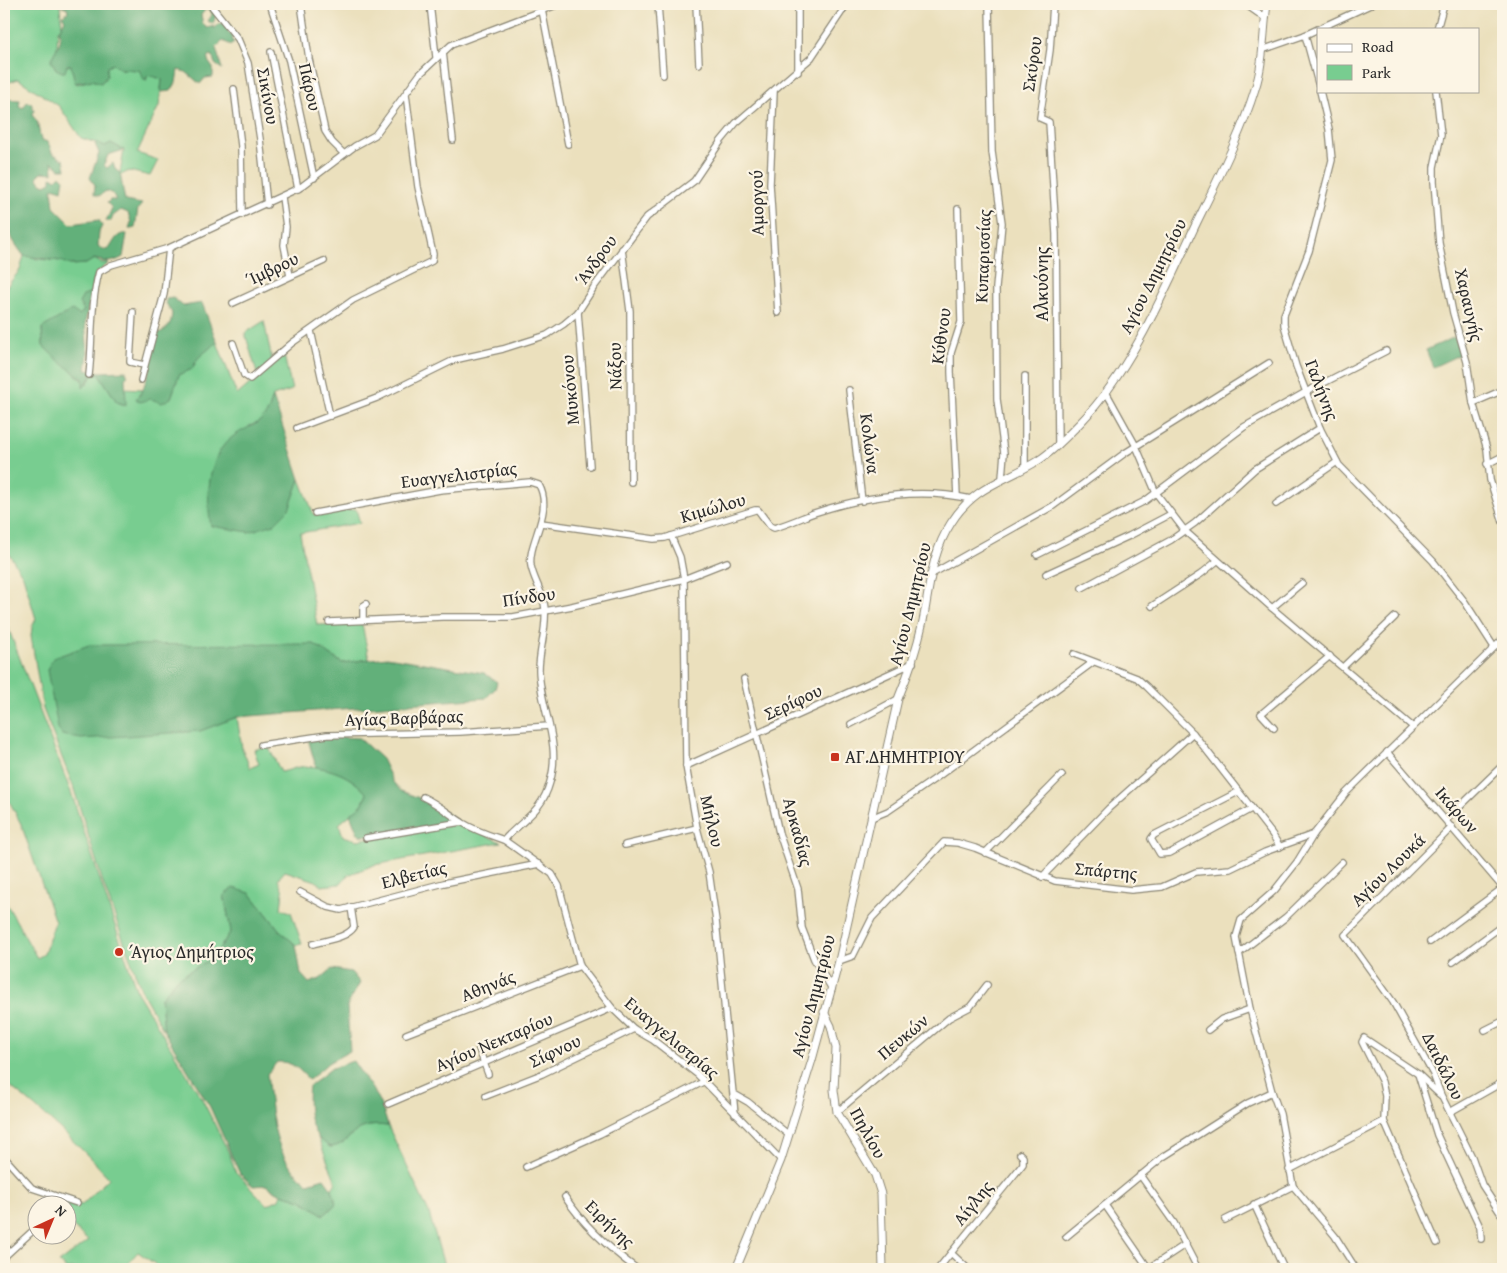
<svg xmlns="http://www.w3.org/2000/svg" width="1507" height="1273" viewBox="0 0 1507 1273" font-family="'Gentium Book Plus',serif">
<rect width="100%" height="100%" fill="#fcf5e5"/>
<filter id="ink" filterUnits="userSpaceOnUse"><feTurbulence type="fractalNoise" baseFrequency=".02" numOctaves="2"/><feDisplacementMap in="SourceGraphic" scale="10" xChannelSelector="R" yChannelSelector="G"/><feConvolveMatrix kernelMatrix="1 2 1 2 8 2 1 2 1" color-interpolation-filters="sRGB"/></filter>
<filter id="wash" filterUnits="userSpaceOnUse"><feTurbulence type="fractalNoise" baseFrequency=".0096" numOctaves="4" result="noise"/><feDisplacementMap in="SourceGraphic" scale="20" xChannelSelector="R" yChannelSelector="G"/><feGaussianBlur stdDeviation="1.12" result="paint"/><feColorMatrix in="noise" values="0 0 0 0 0 0 0 0 0 0 0 0 0 0 0 0 0 1.4 0 .05"/><feComposite in="paint" operator="in"/></filter>
<g filter="url(#wash)">
<rect width="100%" height="100%" fill="#ebe0bd"/>
<g fill="#78cd90" stroke="#527c5e">
<path d="M4 4H57L60 6 62 26 58 30 57 48 51 60 56 69 71 65 77 84 92 80 101 83 107 76V67L113 64 121 69 139 70 146 81 148 75 162 79 159 106 137 153 158 160 150 176 129 171 121 175 120 173 124 150 111 143 105 146 81 138 59 106 18 79 4 84Z"/>
<path d="M29 255 37 259 61 261 70 265 86 264 94 259 101 263H109L95 274 91 292 83 296 84 311 79 315 42 328 43 346 87 384 92 376 99 374 117 402 125 405 124 388 143 389 136 399 171 398 179 375 192 369 198 357 217 342 237 395 258 377 245 333 264 321 272 360 283 351 292 390 273 396C267 414 269 419 249 426L289 509 300 479 314 515 356 509 360 523 300 533 317 625 362 624 369 659 342 663 314 644 72 738 200 731 237 717 242 748 250 768 259 764 254 750 268 746 281 772C288 771 293 768 300 767 326 764 351 775 367 794L362 805 339 824 343 836 357 840 460 824 501 842 374 865 348 875 340 884 321 886 316 881 285 871 278 879 283 891 281 909 291 912 302 944 296 945 281 932 250 893 224 895 231 931 214 957 178 978 161 998 164 1031 142 992 104 886 73 786 43 709 31 636 32 627 36 619 23 576 4 546V290L20 270 24 256Z"/>
<path d="M4 617 72 795 137 992 202 1099 230 1155 235 1171 267 1205 279 1199 281 1194 301 1200 324 1215 336 1204 332 1189 336 1182 318 1138 330 1147C354 1145 348 1121 388 1126L429 1213 445 1269H162L138 1252 122 1269H66L59 1263 88 1241 68 1222V1206L49 1205 44 1201 45 1196 82 1205 109 1178C77 1143 44 1113 7 1084H4V899L37 958 44 954 55 922 21 824 4 791Z"/>
</g>
<g fill="#62b07a" stroke="#466e52">
<path d="M57 4H209L216 15 213 24 208 21 212 15 211 11 206 9 201 15 203 24 207 28 214 26V29L219 24 228 22 231 27 227 31 234 36 232 39 234 43 231 45 223 41 216 48 222 69 215 64 212 55 209 56 208 61 213 68V77L205 78 200 84 186 72 178 70 176 83 171 91 161 92 162 79 148 75 145 81 139 70 121 69 113 64 107 67V76L101 83 92 80 75 83 71 65H67L65 72H62L56 69 51 60C54 50 64 43 59 31L65 19 62 16 68 12 67 8Z"/>
<path d="M4 99 20 100 19 106 23 108 27 102 31 103 34 111 32 115 37 121 41 140 48 142 52 153 64 160 66 169H60L52 162 53 173 42 172 37 177 41 183 45 185 51 182V177L56 179 60 175 64 179 62 190 56 188 52 189 54 207 71 224 99 220 102 226 99 232 98 246 104 250 109 249C114 242 117 232 127 234L123 257C111 264 106 262 94 259L86 264 70 265 61 261 24 256C20 251 10 237 9 231 6 219 15 220 4 205V134L6 130V123H10L4 117Z"/>
<path d="M97 142 105 146 111 143 124 150 108 155 104 165 107 168 113 163 115 169 120 173 125 201 142 204 138 209 135 228 131 229H129L131 222 128 213 121 210 113 216 111 221H106L112 208 107 203 110 200H116L113 194 106 191 99 196 94 194 95 185 90 178 99 153 95 144Z"/>
<path d="M91 292 85 323 88 354 86 370 101 372 126 371 128 376 125 378 126 405 117 402 99 374 92 376 83 387V379L60 362 43 346 42 328 72 310 79 315 84 311 79 303 83 296Z"/>
<path d="M173 298 183 306 202 303 217 342 198 358 192 369 179 375 171 398 162 403 151 399 140 402 136 399 142 392 150 368 147 365 156 334C168 330 171 325 172 313L166 303V299Z"/>
<path d="M1455 337 1461 354 1433 367 1426 350Z"/>
<path d="M273 397 300 479 289 509 274 524 249 532 211 526C206 499 207 457 231 438 253 421 265 428 273 397Z"/>
<path d="M314 644 342 663 387 657 484 673 497 682 495 689 486 698 237 717 200 731 81 739 62 735 58 728 47 670 53 658 89 645Z"/>
<path d="M341 737 359 738 382 759 393 782 401 791 427 801 458 821 399 832 362 836 358 834 350 814 362 805 367 794C352 777 338 771 316 767L308 739Z"/>
<path d="M233 888 250 893 281 932 296 945 301 974 309 983 320 979 332 969 351 972 360 983 347 1006 350 1051 328 1063 309 1080C299 1069 292 1061 277 1062L267 1074C272 1113 272 1159 308 1183L324 1178 332 1189 336 1204 324 1215 301 1200 281 1194 266 1185 253 1186 240 1174 210 1107 164 1031 161 998 178 978 214 957 231 931 224 895Z"/>
<path d="M353 1061C370 1087 379 1094 388 1126 348 1121 354 1145 330 1147 327 1144 320 1141 318 1137 308 1124 307 1101 309 1086L332 1068Z"/>
</g>
</g>
<g filter="url(#ink)">
<g fill="none" stroke-linecap="round" stroke-linejoin="round">
<defs>
<g id="minor">
<path d="M210 4 238 39 248 63 260 139 267 205"/>
<path d="M270 4 289 61 314 178"/>
<path d="M301 4 309 59 325 131 332 142 344 154"/>
<path d="M430 4 436 57"/>
<path d="M658 4 663 75"/>
<path d="M696 4 699 64"/>
<path d="M798 4V72"/>
<path d="M989 4 992 152 1002 223 996 288 997 399 1004 453 1002 478"/>
<path d="M1053 4 1050 50 1040 118 1049 122 1056 234 1058 445"/>
<path d="M1245 4 1265 18"/>
<path d="M542 10 568 144"/>
<path d="M1437 29 1444 4"/>
<path d="M1305 35 1318 83"/>
<path d="M1262 50 1305 35 1372 4"/>
<path d="M271 52 298 189"/>
<path d="M443 52 453 140"/>
<path d="M234 89 241 146 242 214"/>
<path d="M1320 91 1329 129 1332 160 1309 251 1284 315V325L1296 366 1320 428 1339 465 1433 561 1465 602 1494 647"/>
<path d="M1436 91 1441 135 1434 167V182L1439 243 1453 313 1467 362 1473 403 1487 449 1490 480 1503 522"/>
<path d="M774 92 770 184 778 313"/>
<path d="M282 197 286 227 284 245 290 276"/>
<path d="M622 249 630 311 631 482"/>
<path d="M233 303 324 261"/>
<path d="M133 312 130 362 144 365"/>
<path d="M578 312 590 466"/>
<path d="M311 331 330 416"/>
<path d="M233 343 244 375 250 379 292 343 353 300 432 261 433 254 418 187 406 94"/>
<path d="M89 375C93 341 90 306 99 272L111 265 169 248 301 187 355 146 375 135 420 74 451 45 559 4"/>
<path d="M141 380 164 294 169 248"/>
<path d="M849 390 862 501"/>
<path d="M1106 392 1136 446 1156 493 1185 531 1272 608 1413 727"/>
<path d="M1473 403 1503 390"/>
<path d="M297 428 377 398 454 360 503 349 547 335 564 324 578 312 594 287 647 217 694 181 721 141 736 123 811 58 847 4"/>
<path d="M1487 464 1503 456"/>
<path d="M1025 468V376"/>
<path d="M957 496 951 372V353L961 322 958 209"/>
<path d="M1276 504 1337 462"/>
<path d="M315 513 440 490 530 482 539 485C554 512 527 543 531 566 534 581 544 594 545 609 547 630 539 649 539 670 540 708 562 743 550 782 542 812 523 819 504 840L552 874 559 886 580 966 612 1008 634 1029 653 1040 697 1074 781 1160"/>
<path d="M541 523 654 539 665 538 755 510H758L770 526 774 528C788 524 801 518 814 513 865 496 918 487 971 499"/>
<path d="M671 536 680 557 684 579 686 766 697 828 709 872 716 921 735 1114"/>
<path d="M1037 555 1145 501 1244 427 1306 392 1386 351"/>
<path d="M1046 574 1129 536 1171 514"/>
<path d="M930 575 1053 506 1125 453 1269 363"/>
<path d="M1082 588 1171 540 1195 523 1255 469 1320 428"/>
<path d="M1152 606 1201 574 1217 561"/>
<path d="M1272 608 1302 583"/>
<path d="M363 619V606L366 604"/>
<path d="M329 622 442 617H513L572 606 684 579 727 562"/>
<path d="M1074 654 1137 678 1147 687 1193 733 1272 834 1280 847"/>
<path d="M1343 667 1395 617"/>
<path d="M744 679 779 833 798 889 802 928 814 959 832 989"/>
<path d="M851 724 898 699"/>
<path d="M1274 728 1261 714 1330 656"/>
<path d="M261 745 327 735 460 732 549 726"/>
<path d="M1387 752 1503 888"/>
<path d="M686 766 913 663"/>
<path d="M1238 792 1154 835 1151 839 1160 854 1170 853 1251 809"/>
<path d="M423 797C438 804 449 814 463 823 476 831 489 835 504 840"/>
<path d="M871 818 888 811 936 778 1092 663"/>
<path d="M1446 820 1503 765"/>
<path d="M1452 827 1345 935 1393 1002 1433 1074 1441 1095 1472 1157 1482 1185 1503 1217"/>
<path d="M1314 834 1297 862 1274 891 1241 920 1236 937 1250 1009 1272 1092 1280 1114 1293 1186 1335 1236 1356 1269"/>
<path d="M366 838 461 822"/>
<path d="M625 845 697 828"/>
<path d="M985 853 1062 775"/>
<path d="M1042 877 1109 808 1193 733"/>
<path d="M300 892 328 907 341 910 444 883 539 864"/>
<path d="M1430 942 1503 888"/>
<path d="M313 944C326 940 347 938 354 927L351 907"/>
<path d="M1239 953 1286 917 1342 862"/>
<path d="M839 961 853 956 872 918 944 842 958 843 975 848 1055 881 1131 890 1162 887 1196 872 1230 869 1265 852 1314 834 1346 793 1503 639"/>
<path d="M1453 962 1503 925"/>
<path d="M1208 1030 1222 1019 1250 1009"/>
<path d="M1485 1030 1503 1021"/>
<path d="M406 1034 580 966"/>
<path d="M479 1049 488 1074"/>
<path d="M1418 1074 1437 1135 1480 1227 1481 1239"/>
<path d="M734 1094 748 1102 789 1135"/>
<path d="M486 1096 542 1074 634 1029"/>
<path d="M388 1104 612 1008"/>
<path d="M837 1112 949 1018 970 1007 987 985"/>
<path d="M1450 1112 1503 1082"/>
<path d="M4 1157 32 1188 77 1203"/>
<path d="M526 1167 600 1134 705 1081"/>
<path d="M1289 1170 1384 1121"/>
<path d="M1140 1175 1174 1223 1198 1269"/>
<path d="M565 1197C584 1226 610 1249 637 1269"/>
<path d="M1254 1204 1284 1269"/>
<path d="M1105 1205 1149 1269"/>
<path d="M1225 1220 1293 1186"/>
<path d="M1066 1237 1163 1157 1248 1103 1272 1092"/>
<path d="M1437 1243 1384 1121 1385 1096 1382 1082 1362 1042 1364 1038 1418 1074 1439 1094"/>
<path d="M951 1253 968 1269"/>
<path d="M4 1257 38 1226"/>
<path d="M938 1269 1023 1164V1157L1020 1154"/>
<path d="M1148 1269 1186 1244"/>
</g>
<g id="tertiary">
<path d="M824 1012 831 1026 836 1048 834 1090 837 1112 875 1175 881 1194 883 1269"/>
<path d="M736 1269 781 1160 812 1060 839 961 898 699C909 673 917 648 923 621 930 586 931 554 951 523 975 485 1004 482 1039 460 1055 450 1068 435 1081 422 1131 371 1166 288 1196 224 1216 183 1242 132 1255 89 1264 62 1263 32 1267 4"/>
</g>
</defs>
<use href="#minor" stroke="#8b8674" stroke-width="8"/>
<use href="#tertiary" stroke="#8b8674" stroke-width="9"/>
<use href="#minor" stroke="#fff" stroke-width="5.5"/>
<use href="#tertiary" stroke="#fff" stroke-width="7"/>
</g>
</g>
<g fill="#c8321e" stroke="#fcf5e5" stroke-width="2">
<rect x="830" y="752" width="10" height="10" rx="2.5"/>
<circle cx="119" cy="952" r="5"/>
</g>
<g text-anchor="middle" stroke-width="4.5" stroke-linejoin="round" paint-order="stroke">
<g font-size="18" fill="#2b2b2b" stroke="#fcf5e5">
<text transform="translate(1032 64) rotate(-82)" y="6">Σκύρου</text>
<text transform="translate(310 87) rotate(77)" y="6">Πάρου</text>
<text transform="translate(268 96) rotate(80)" y="6">Σικίνου</text>
<text transform="translate(757 203) rotate(-91)" y="6">Αμοργού</text>
<text transform="translate(983 256) rotate(-88)" y="6">Κυπαρισσίας</text>
<text transform="translate(596 260) rotate(-54)" y="6">Άνδρου</text>
<text transform="translate(272 269) rotate(-25)" y="6">Ίμβρου</text>
<text transform="translate(1153 276) rotate(-63)" y="6">Αγίου Δημητρίου</text>
<text transform="translate(1042 284) rotate(-90)" y="6">Αλκυόνης</text>
<text transform="translate(1469 305) rotate(77)" y="6">Χαραυγής</text>
<text transform="translate(941 336) rotate(-82)" y="6">Κύθνου</text>
<text transform="translate(615 366) rotate(-91)" y="6">Νάξου</text>
<text transform="translate(570 390) rotate(-95)" y="6">Μυκόνου</text>
<text transform="translate(1322 390) rotate(69)" y="6">Γαλήνης</text>
<text transform="translate(870 444) rotate(83)" y="6">Κολώνα</text>
<text transform="translate(459 475) rotate(-7)" y="6">Ευαγγελιστρίας</text>
<text transform="translate(713 508) rotate(-16)" y="6">Κιμώλου</text>
<text transform="translate(529 597) rotate(-8)" y="6">Πίνδου</text>
<text transform="translate(910 604) rotate(-76)" y="6">Αγίου Δημητρίου</text>
<text transform="translate(793 702) rotate(-25)" y="6">Σερίφου</text>
<text transform="translate(404 718) rotate(-2)" y="6">Αγίας Βαρβάρας</text>
<text transform="translate(1457 810) rotate(49)" y="6">Ικάρων</text>
<text transform="translate(712 821) rotate(77)" y="6">Μήλου</text>
<text transform="translate(798 832) rotate(75)" y="6">Αρκαδίας</text>
<text transform="translate(1388 870) rotate(-44)" y="6">Αγίου Λουκά</text>
<text transform="translate(1106 871) rotate(5)" y="6">Σπάρτης</text>
<text transform="translate(414 875) rotate(-14)" y="6">Ελβετίας</text>
<text transform="translate(488 986) rotate(-22)" y="6">Αθηνάς</text>
<text transform="translate(813 996) rotate(-75)" y="6">Αγίου Δημητρίου</text>
<text transform="translate(903 1037) rotate(-40)" y="6">Πευκών</text>
<text transform="translate(672 1038) rotate(40)" y="6">Ευαγγελιστρίας</text>
<text transform="translate(494 1042) rotate(-23)" y="6">Αγίου Νεκταρίου</text>
<text transform="translate(555 1051) rotate(-25)" y="6">Σίφνου</text>
<text transform="translate(1443 1066) rotate(64)" y="6">Δαιδάλου</text>
<text transform="translate(868 1133) rotate(61)" y="6">Πηλίου</text>
<text transform="translate(973 1203) rotate(-51)" y="6">Αίγλης</text>
<text transform="translate(610 1224) rotate(44)" y="6">Ειρήνης</text>
</g>
<g font-size="18" fill="#2b2b2b" stroke="#fcf5e5" text-anchor="start">
<text x="845" y="763">ΑΓ.ΔΗΜΗΤΡΙΟΥ</text>
<text x="129" y="958">Άγιος Δημήτριος</text>
</g>
</g>
<rect width="1507" height="1273" fill="none" stroke="#fcf5e5" stroke-width="20"/>
<rect x="1317" y="28" width="162" height="65" fill="#fcf5e5" stroke="#a8a49b"/>
<rect x="1327" y="44" width="25" height="8" fill="#ffffff" stroke="#a8a49b"/>
<text x="1362" y="52" font-size="15" fill="#2b2b2b">Road</text>
<rect x="1327" y="65" width="25" height="15" fill="#78cd90" stroke="#a8a49b"/>
<text x="1362" y="78" font-size="15" fill="#2b2b2b">Park</text>
<g transform="translate(52 1220) rotate(44)"><circle r="24" fill="#fcf5e5" stroke="#a8a49b"/>
<path d="M0-4L9 19L0 12L-9 19Z" fill="#c8321e"/>
<text y="-8" font-size="14" font-weight="bold" text-anchor="middle" fill="#2b2b2b">N</text>
</g>
</svg>
